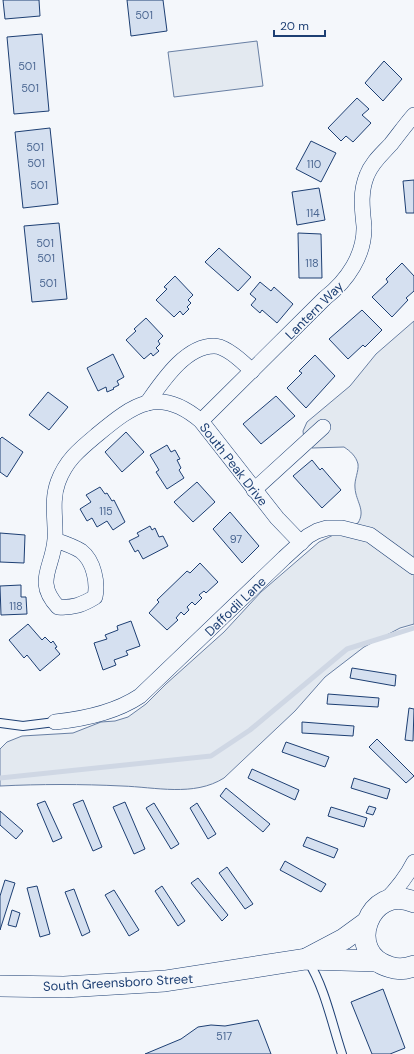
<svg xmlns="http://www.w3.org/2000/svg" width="414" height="1054" viewBox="0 0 414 1054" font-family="'DM Sans',sans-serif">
<rect width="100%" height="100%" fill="#f4f7fb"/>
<g fill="#e3e9f0" stroke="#687fa3">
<path d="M257 41 263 86 174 97 168 52Z"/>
<path d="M414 321V624L400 628 364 647 325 677 295 711 224 778C194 797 155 787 122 786 82 784 40 784 0 786V749L7 742 22 736 73 733 101 722 115 721 128 717 146 704 166 684 224 632 261 592 319 542 358 523C366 510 356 502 355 488 354 480 359 471 358 464 356 456 350 451 344 447L312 448 304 439 303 431 307 422 350 386 376 354Z"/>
</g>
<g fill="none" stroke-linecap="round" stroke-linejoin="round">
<path stroke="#cfd7e4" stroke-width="5" d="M0 778 211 756 250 730 347 649 414 628"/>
</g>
<g fill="#d5e0f0" stroke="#1d3f73">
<path d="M3 0H39L40 16 5 19Z"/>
<path d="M127 0H163L167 31 131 36Z"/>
<path d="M42 34 49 111 14 114 7 37Z"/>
<path d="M384 61 402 79 383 101 365 83Z"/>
<path d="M357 98 369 109 362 115 371 123 353 142 346 136 341 141 328 128Z"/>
<path d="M50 128 58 204 23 208 15 132Z"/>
<path d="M311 141 336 153 321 182 296 169Z"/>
<path d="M414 180V213H406L403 181Z"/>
<path d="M319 188 325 220 297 225 292 192Z"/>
<path d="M59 223 67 299 32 302 24 226Z"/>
<path d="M298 233 321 234 322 278H299Z"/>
<path d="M219 248 251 277 238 291 205 262Z"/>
<path d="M402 263 414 276V291L406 298 408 300 392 317 372 297 388 282 386 279Z"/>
<path d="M175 276 193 295 188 300 191 303 187 307 189 309 183 315 180 311 174 317 156 300 167 289 164 287Z"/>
<path d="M260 282 271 291 274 287 293 304 277 323 262 310 260 313 251 305 256 299 250 294Z"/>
<path d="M362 310 382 330 365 347 363 345 348 359 329 339Z"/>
<path d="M146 318 163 336 158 341 160 344 156 348 159 351 153 356 151 353 144 359 126 340 136 331 134 329Z"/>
<path d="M113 354 124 377 117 381 119 385 113 388 114 389 107 392 106 387 98 391 87 368Z"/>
<path d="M315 355 335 376 306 408 287 388 302 373 299 371Z"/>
<path d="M48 392 68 407 49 430 29 415Z"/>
<path d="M276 396 295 416 261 444 243 424Z"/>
<path d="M126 432 144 452 122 472 105 452Z"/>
<path d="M2 437 23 452 7 477 0 472V439Z"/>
<path d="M167 445 171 452 175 450 180 459 177 460 181 468 179 470 184 478 167 489 156 472 159 470 150 455Z"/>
<path d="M312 460 320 470 322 468 341 490 322 508 293 476Z"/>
<path d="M197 482 215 502 193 522 174 502Z"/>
<path d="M100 487 105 494 107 493 112 501 114 500 125 522 113 530 107 521 97 527 92 518 87 521 80 509 91 502 86 495Z"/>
<path d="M230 512 259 546 242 563 213 529Z"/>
<path d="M150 526 152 530 155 528 159 537 163 536 168 546 143 559 138 550 135 552 129 541 139 536 137 533Z"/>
<path d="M0 533 25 535 24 563 0 562Z"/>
<path d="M200 563 218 582 206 593 204 591 199 595 202 598 195 605 192 602 187 607 189 610 184 615 181 612 176 618 178 620 167 630 149 613 159 602 157 600 187 571 190 573Z"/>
<path d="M21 585V597H26L27 614 1 615 0 586Z"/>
<path d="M131 621 140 646 126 651 128 655 114 660 116 665 103 670 94 643 107 639 105 635 118 630 117 626Z"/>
<path d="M28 624 42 640 45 637 51 643 53 641 57 647 55 648 60 654 40 671 27 655 24 658 9 640Z"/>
<path d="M352 668 396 675 395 686 350 678Z"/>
<path d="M328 694 379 698 378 707 327 704Z"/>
<path d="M409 708 414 709 413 741 405 740Z"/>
<path d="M302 722 354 726 353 736 302 733Z"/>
<path d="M377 739 414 776 406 783 369 747Z"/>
<path d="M286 742 329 757 325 767 282 752Z"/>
<path d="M252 769 299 790 295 800 248 778Z"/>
<path d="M354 778 390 789 387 799 351 788Z"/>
<path d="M226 788 270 824 263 832 220 796Z"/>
<path d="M83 800 102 847 93 851 73 804Z"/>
<path d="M45 801 62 838 53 842 37 804Z"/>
<path d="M125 802 145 849 134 854 113 807Z"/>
<path d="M154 803 179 844 171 849 146 808Z"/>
<path d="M197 803 216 834 208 839 190 808Z"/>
<path d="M369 806 376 808 373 815 366 813Z"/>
<path d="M331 807 367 818 364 827 328 816Z"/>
<path d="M0 811 23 831 16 839 0 825Z"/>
<path d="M307 837 338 849 334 858 303 846Z"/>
<path d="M285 861 326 884 321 892 280 870Z"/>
<path d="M227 867 253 904 245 909 219 873Z"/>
<path d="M198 878 228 915 222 921 191 883Z"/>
<path d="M5 880 15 883 0 930V896Z"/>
<path d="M37 886 50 934 40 937 27 888Z"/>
<path d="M162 886 185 921 178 926 155 891Z"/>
<path d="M74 889 90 932 82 936 65 892Z"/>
<path d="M114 890 139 930 129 936 105 895Z"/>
<path d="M12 910 20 913 16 927 8 925Z"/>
<path d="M383 989 405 1048 390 1054H372L351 1002Z"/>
<path d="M258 1020 271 1054H145L181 1039 198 1027 211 1025 225 1026Z"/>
</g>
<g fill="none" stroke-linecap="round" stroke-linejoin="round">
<defs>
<g id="service">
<path d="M0 723 23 726 55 722"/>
<path d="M308 961C325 988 332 1024 342 1054"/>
</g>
<g id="minor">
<path d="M147 403C162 382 185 346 214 346 226 346 244 363 252 371"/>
<path d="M201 421 325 298C347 281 365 255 364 226 362 207 360 192 367 175 372 162 382 154 391 144 399 134 406 124 414 115"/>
<path d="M254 490 323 427"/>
<path d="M55 540C64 543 73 546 81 551 94 561 98 583 95 597 82 605 73 608 58 607 34 581 53 568 55 539 56 520 51 501 58 482 66 460 80 449 98 434 133 405 159 385 201 421L277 518 301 543"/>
<path d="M55 722C84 719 116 712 140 696L284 558 308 536 317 531 327 528H342L370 535 414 567"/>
<path d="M384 902C397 889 406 878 414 862"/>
</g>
<g id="secondary">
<path d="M414 902C369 882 343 954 390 967 398 970 406 969 414 966"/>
<path d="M308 958 344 939 366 923"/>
<path d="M0 986 64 987 165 981 306 959 377 961"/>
</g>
</defs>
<use href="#service" stroke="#1d3f73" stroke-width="10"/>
<use href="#minor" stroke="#1d3f73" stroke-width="16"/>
<use href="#secondary" stroke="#1d3f73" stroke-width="22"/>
<use href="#service" stroke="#f4f7fb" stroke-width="8"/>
<use href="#minor" stroke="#f4f7fb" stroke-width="15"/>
<use href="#secondary" stroke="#f4f7fb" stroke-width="21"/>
</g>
<g text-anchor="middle" stroke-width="3" stroke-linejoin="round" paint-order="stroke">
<g font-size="11" fill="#4b6792">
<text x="144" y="19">501</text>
<text x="27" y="70">501</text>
<text x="30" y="92">501</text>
<text x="35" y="151">501</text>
<text x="36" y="167">501</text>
<text x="314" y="168">110</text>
<text x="39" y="189">501</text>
<text x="313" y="217">114</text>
<text x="45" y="247">501</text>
<text x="46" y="262">501</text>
<text x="312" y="267">118</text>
<text x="48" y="287">501</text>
<text x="106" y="515">115</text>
<text x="236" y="543">97</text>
<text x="16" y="610">118</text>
<text x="224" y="1040">517</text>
</g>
<g font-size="13" fill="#1d3f73" stroke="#f4f7fb">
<text transform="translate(314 310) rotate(-45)" y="5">Lantern Way</text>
<text transform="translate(234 464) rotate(52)" y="5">South Peak Drive</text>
<text transform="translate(235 606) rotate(-44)" y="5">Daffodil Lane</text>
<text transform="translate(118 982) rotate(-3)" y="5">South Greensboro Street</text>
</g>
</g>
<path d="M274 30v6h51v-6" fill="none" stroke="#1d3f73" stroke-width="2"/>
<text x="280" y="30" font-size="12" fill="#1d3f73" stroke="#f4f7fb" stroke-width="3" paint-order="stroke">20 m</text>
</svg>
